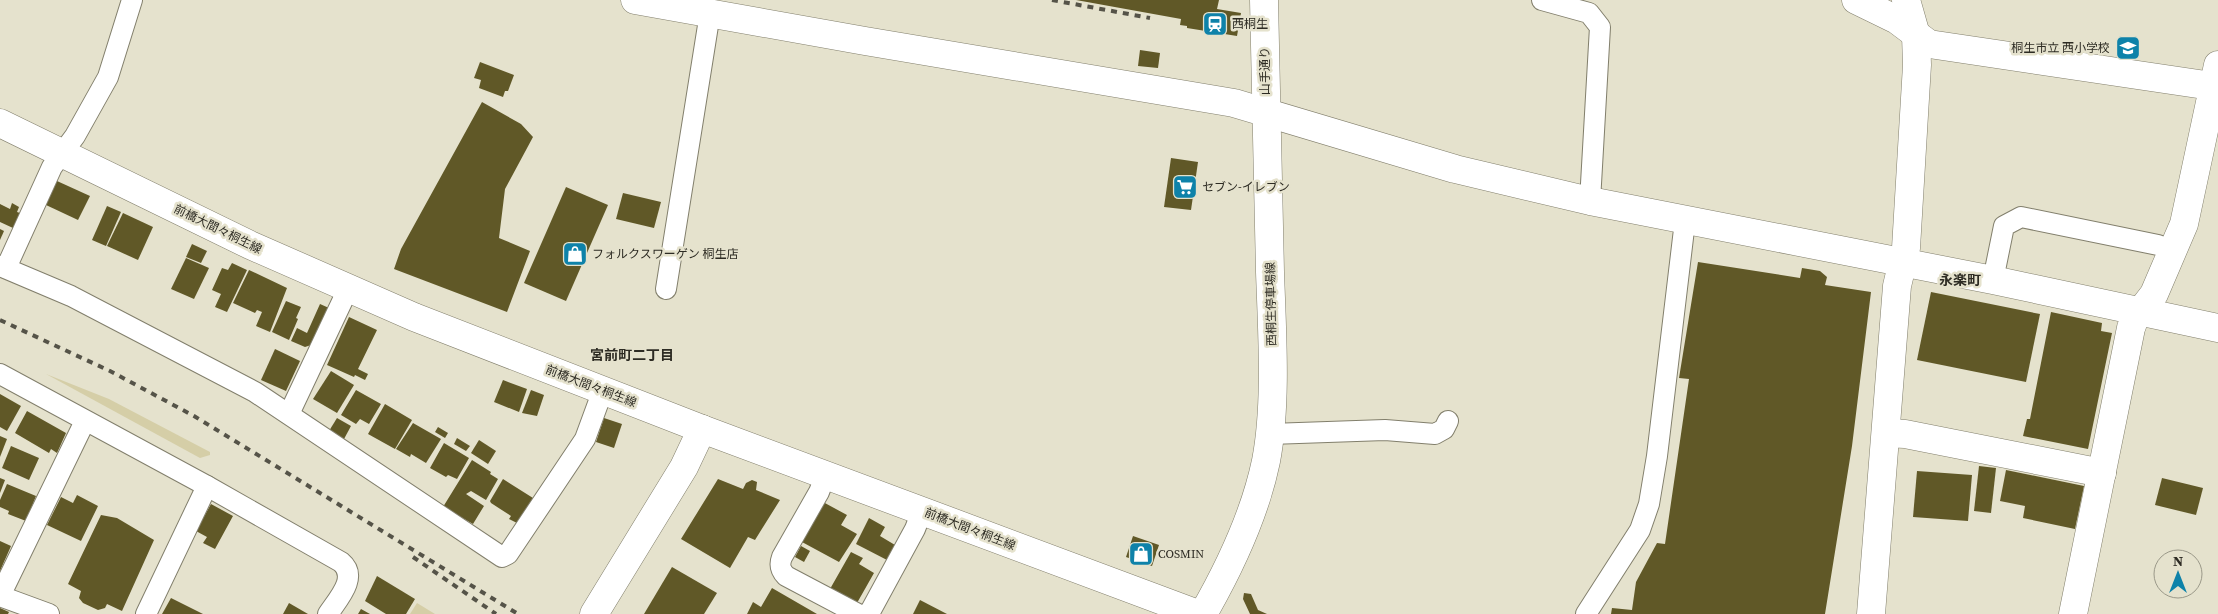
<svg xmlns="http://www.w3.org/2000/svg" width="2218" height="614" viewBox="0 0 2218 614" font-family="'Source Serif 4','Noto Sans JP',serif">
<rect width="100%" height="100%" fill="#e5e2cd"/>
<g fill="#d5cea7">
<path d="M46 374 109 399 210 452V455L200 458Z"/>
<path d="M417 603 435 614H410Z"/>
</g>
<g fill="#605827">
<path d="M1076 0H1219L1217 9 1241 13 1237 36 1187 28V26L1180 25 1181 19Z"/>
<path d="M1140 50 1160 53 1158 68 1138 66Z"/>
<path d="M480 62 514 75 508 91H505L503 97 479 88 481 80 474 78Z"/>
<path d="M482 102 521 124 533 137 505 189 499 238 530 251 507 312 394 269 401 249Z"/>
<path d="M1171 158 1198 162 1191 210 1164 207Z"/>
<path d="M57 181 90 196 78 220 46 205Z"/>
<path d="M566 187 608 205 566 301 524 283Z"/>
<path d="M623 193 661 202 654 228 616 219Z"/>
<path d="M12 203 19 207 17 212 20 213 13 228 0 222V204L10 209Z"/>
<path d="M107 206 121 212 106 246 92 240Z"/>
<path d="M123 213 153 227 138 260 107 246Z"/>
<path d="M0 229 4 231 0 240Z"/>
<path d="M192 244 207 251 201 263 186 257Z"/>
<path d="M186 258 209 268 194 299 171 289Z"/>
<path d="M1698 262 1800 278 1802 268 1820 271 1827 277 1825 285 1871 292 1852 446 1825 614H1611L1612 608 1632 610 1636 582 1657 543 1665 544 1689 379 1679 378Z"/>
<path d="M232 263 247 270 227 312 215 307 221 294 212 290 222 268 228 270Z"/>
<path d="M249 270 287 288 270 332 256 326 262 312 257 310 255 313 233 303Z"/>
<path d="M1931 292 2040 314 2026 382 1917 360Z"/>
<path d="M286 301 301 307 296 318 298 319 289 340 272 332Z"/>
<path d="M320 304 329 308 314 344 305 347 291 341 297 328 307 333Z"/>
<path d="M2051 312 2102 323 2101 331 2112 333 2088 449 2023 436 2027 419H2030Z"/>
<path d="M349 317 377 330 358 369 368 374 365 380 355 375 354 377 327 365Z"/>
<path d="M275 349 300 361 286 391 261 380Z"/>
<path d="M331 371 354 385 337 413 313 399Z"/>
<path d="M503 380 527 389 519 412 494 402Z"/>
<path d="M356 390 381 404 369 424 360 419 356 424 341 415Z"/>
<path d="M531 390 544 395 537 416 522 413Z"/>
<path d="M0 394 21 406 7 431 0 427Z"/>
<path d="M385 404 412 420 395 449 368 434Z"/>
<path d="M27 411 66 433 57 453 51 449 49 453 15 433Z"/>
<path d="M337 418 351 426 344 439 329 431Z"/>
<path d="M604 418 622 424 614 448 596 442Z"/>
<path d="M413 423 441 439 426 463 411 454 410 457 396 449Z"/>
<path d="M438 427 448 433 445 438 435 432Z"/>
<path d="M0 436 7 439 0 457Z"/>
<path d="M457 438 470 446 466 451 454 444Z"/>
<path d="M479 440 496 451 488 464 471 453Z"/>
<path d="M444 443 469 458 457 479 448 475 446 477 430 468Z"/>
<path d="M11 446 39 458 29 480 2 468Z"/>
<path d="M472 460 491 472 490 474 498 479 486 500 471 491 466 494 484 506 473 524 443 507Z"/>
<path d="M1979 466 1996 468 1991 513 1974 511Z"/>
<path d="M2006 470 2084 486 2075 529 2023 518 2025 506 2000 501Z"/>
<path d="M1917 471 1972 475 1968 521 1913 517Z"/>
<path d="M0 478 5 480 0 493Z"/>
<path d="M2162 478 2203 488 2196 515 2155 505Z"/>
<path d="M503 479 533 498 517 523 509 519 511 516 491 503 490 501Z"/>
<path d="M718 479 743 489 746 483 752 480 757 482 756 490 780 500 755 540 748 537 730 568 681 539Z"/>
<path d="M7 484 36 496 26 521 8 514 9 511 0 507V500Z"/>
<path d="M77 495 98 506 81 541 47 525 61 497 73 503Z"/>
<path d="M823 502 847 515 841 525 857 534 839 562 802 542Z"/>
<path d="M211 504 233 516 215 549 203 543 207 537 196 531Z"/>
<path d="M101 515 117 518 154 540 122 611 107 604 105 608 98 610 83 603 79 598 81 591 68 584Z"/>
<path d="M869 518 885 527 880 536 895 545 887 560 856 544Z"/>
<path d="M1133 536 1159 545 1152 566 1126 557Z"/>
<path d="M0 541 11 546 0 571Z"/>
<path d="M801 546 810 551 804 562 795 557Z"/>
<path d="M851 552 863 558 859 564 874 573 857 603 830 589Z"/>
<path d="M672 567 717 593 704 614H644Z"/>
<path d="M377 576 415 599 406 614H386L365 601Z"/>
<path d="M772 588 817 614H747L753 602 761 607Z"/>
<path d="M1244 593 1251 594 1258 610 1267 614H1250L1243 599Z"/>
<path d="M171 598 203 614H162Z"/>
<path d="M920 600 947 614H913Z"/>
<path d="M289 603 308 614H283Z"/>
<path d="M0 608 9 612 8 614H0Z"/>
<path d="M361 609 370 614H358Z"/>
</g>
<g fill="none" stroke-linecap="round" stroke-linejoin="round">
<defs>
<g id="street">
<path d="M1542 0 1589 13 1600 27 1590 201"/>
<path d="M0 266 71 296 255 392 502 557 508 554 585 439 603 390"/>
<path d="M6 268 52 167 75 136 108 77 132 0"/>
<path d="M1993 280 2004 226 2021 217 2158 245 2174 251"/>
<path d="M666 289 710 13"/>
<path d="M0 374 207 486 341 562C359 577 338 599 328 614"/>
<path d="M289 414 348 289"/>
<path d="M1270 434 1385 430 1435 434 1444 429 1448 421"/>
<path d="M826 474 819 492 782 557C779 565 780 570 786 576L858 614"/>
<path d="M0 596 85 421"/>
<path d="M0 596 49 614"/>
<path d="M146 614 207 486"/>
<path d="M867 614 871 610 915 529 922 511"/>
<path d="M1586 614 1640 530 1649 504 1657 456 1685 221"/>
</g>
<g id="secondary">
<path d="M635 0 865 41 1234 103 1455 169 1590 201 1993 280 2218 328"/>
<path d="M1856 0 1897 20 1929 44 2218 87"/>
<path d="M1886 433 1905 434 2102 473"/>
<path d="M594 614 684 467 702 429"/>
<path d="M1203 614C1230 567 1255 514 1266 461 1277 404 1272 331 1270 272 1268 181 1266 91 1264 0"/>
<path d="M1871 614 1897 286 1906 248 1917 65 1916 35 1906 0"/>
<path d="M2073 614 2131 328 2134 320 2154 294 2184 224 2218 65"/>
</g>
<path id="primary" d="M0 123 250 245 414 317 702 429 1198 614"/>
</defs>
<use href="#street" stroke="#827f6c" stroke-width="22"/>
<use href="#secondary" stroke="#827f6c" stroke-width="29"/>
<use href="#primary" stroke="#827f6c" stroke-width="29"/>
<use href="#street" stroke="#fff" stroke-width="20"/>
<use href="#secondary" stroke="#fff" stroke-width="28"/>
<use href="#primary" stroke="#fff" stroke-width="28"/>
<g stroke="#555348" stroke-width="4" stroke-dasharray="6 6" stroke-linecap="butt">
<path d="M1052 0 1150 18"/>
<path d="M0 320 110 371 194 416 518 614"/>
<path d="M413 557 496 614"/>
</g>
</g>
<defs>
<symbol id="station-square" viewBox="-11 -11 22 22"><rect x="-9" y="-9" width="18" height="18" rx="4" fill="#0e82a9" stroke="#e5e2cd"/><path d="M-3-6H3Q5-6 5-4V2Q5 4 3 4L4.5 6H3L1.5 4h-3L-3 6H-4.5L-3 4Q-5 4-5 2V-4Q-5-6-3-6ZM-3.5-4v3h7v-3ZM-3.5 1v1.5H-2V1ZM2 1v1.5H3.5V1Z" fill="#fff"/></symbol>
<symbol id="school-square" viewBox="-11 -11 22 22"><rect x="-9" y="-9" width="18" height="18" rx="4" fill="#0e82a9" stroke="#e5e2cd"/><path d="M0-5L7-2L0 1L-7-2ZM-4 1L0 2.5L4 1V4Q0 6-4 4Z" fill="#fff"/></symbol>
<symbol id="supermarket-square" viewBox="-11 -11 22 22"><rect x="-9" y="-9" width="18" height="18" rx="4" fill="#0e82a9" stroke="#e5e2cd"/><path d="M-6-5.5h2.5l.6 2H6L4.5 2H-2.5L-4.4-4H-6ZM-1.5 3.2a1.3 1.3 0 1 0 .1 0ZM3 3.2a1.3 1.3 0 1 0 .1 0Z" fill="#fff"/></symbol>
<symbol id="shop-square" viewBox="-11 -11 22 22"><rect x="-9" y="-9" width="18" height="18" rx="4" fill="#0e82a9" stroke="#e5e2cd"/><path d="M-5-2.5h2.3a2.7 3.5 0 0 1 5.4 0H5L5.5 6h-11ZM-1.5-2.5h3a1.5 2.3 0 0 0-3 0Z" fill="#fff"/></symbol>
</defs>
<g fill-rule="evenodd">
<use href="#station-square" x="1201" y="10" width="28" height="28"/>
<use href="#school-square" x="2114" y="34" width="28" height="28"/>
<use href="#supermarket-square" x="1171" y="173" width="28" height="28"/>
<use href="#shop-square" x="561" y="240" width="28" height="28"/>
<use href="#shop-square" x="1127" y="540" width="28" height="28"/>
</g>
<g text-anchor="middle" stroke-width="5" stroke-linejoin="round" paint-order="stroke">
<g font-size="12" fill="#2d2b23" stroke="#e5e2cd" text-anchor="start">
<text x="1232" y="28">西桐生</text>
<text x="2110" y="52" text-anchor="end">桐生市立 西小学校</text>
<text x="1202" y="191">セブン-イレブン</text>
<text x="592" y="258">フォルクスワーゲン 桐生店</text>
<text x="1158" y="558">COSMIN</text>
</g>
<g font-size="12" fill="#2d2b23" stroke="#e5e2cd">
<text transform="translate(1265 71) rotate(-90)" y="4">山手通り</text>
<text transform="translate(218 229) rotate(26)" y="4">前橋大間々桐生線</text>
<text transform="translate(1271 304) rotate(-91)" y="4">西桐生停車場線</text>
<text transform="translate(591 386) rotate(21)" y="4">前橋大間々桐生線</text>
<text transform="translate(970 529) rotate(21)" y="4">前橋大間々桐生線</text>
</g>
<g font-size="14" font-weight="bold" fill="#2d2b23" stroke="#e5e2cd">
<text x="1960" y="285">永楽町</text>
<text x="632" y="360">宮前町二丁目</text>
</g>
</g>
<g transform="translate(2178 574)"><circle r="24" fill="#e5e2cd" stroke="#9b9989"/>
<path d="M0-4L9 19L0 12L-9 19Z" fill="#0e82a9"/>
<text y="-8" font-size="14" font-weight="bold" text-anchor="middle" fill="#2d2b23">N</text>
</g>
</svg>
